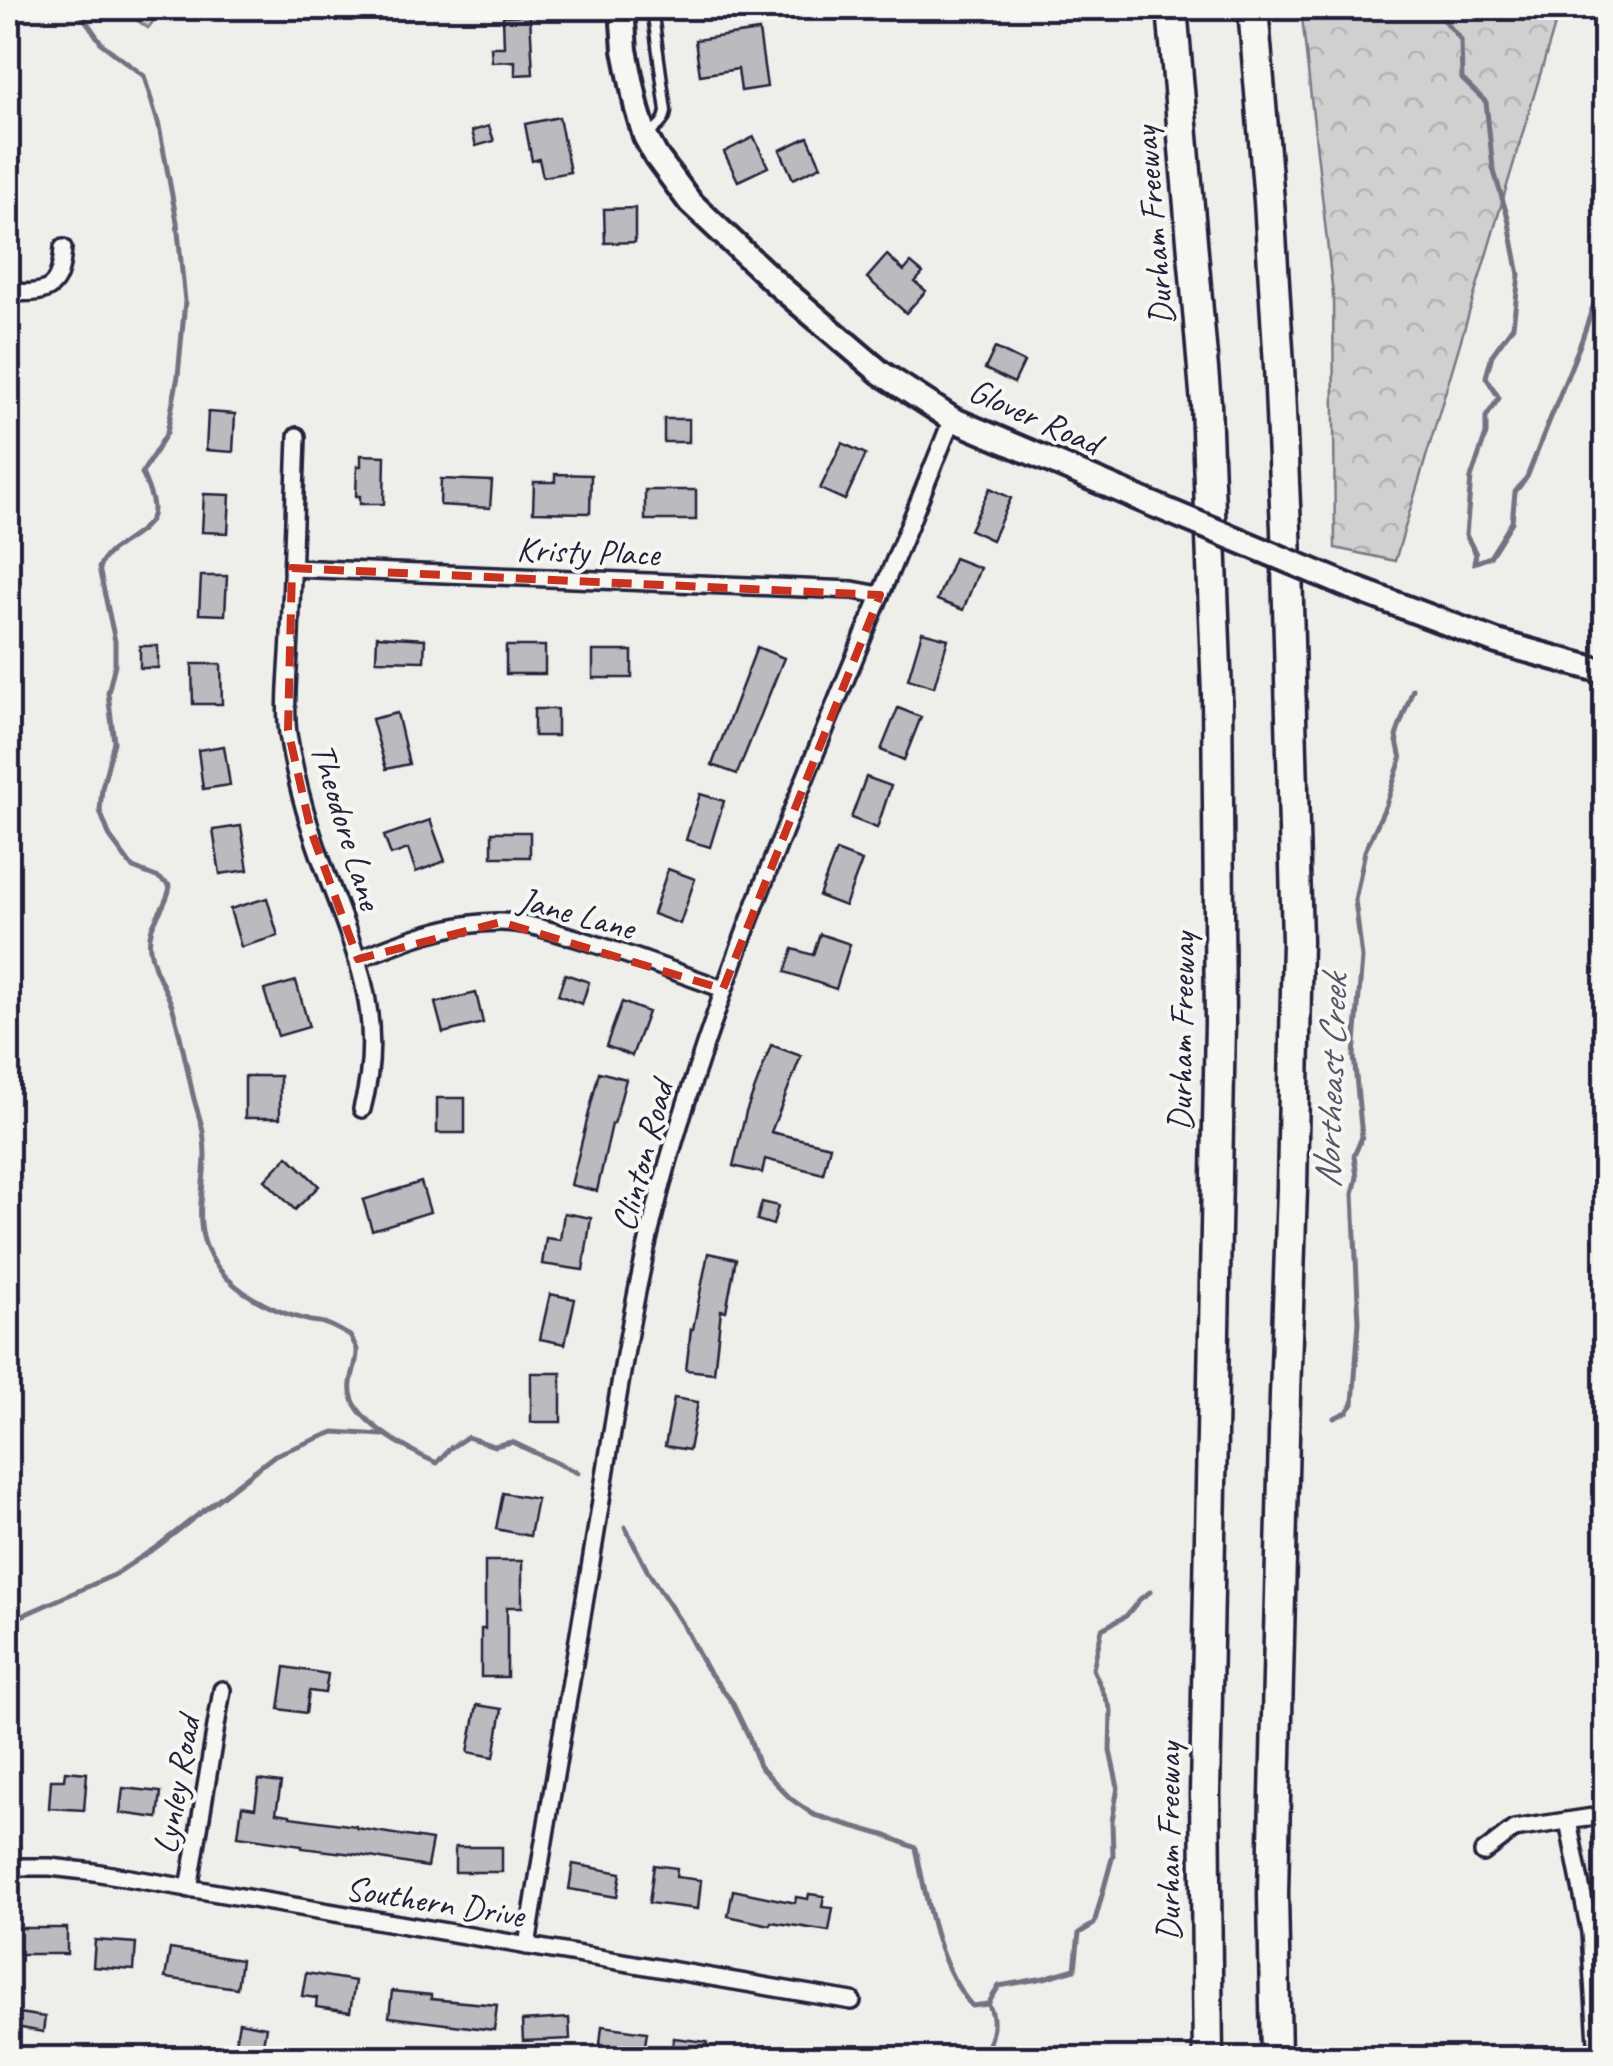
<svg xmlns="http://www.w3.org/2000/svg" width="1613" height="2066" viewBox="0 0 1613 2066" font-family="Caveat,sans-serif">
<defs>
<pattern id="grass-dots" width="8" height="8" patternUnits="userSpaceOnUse" patternTransform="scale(2.5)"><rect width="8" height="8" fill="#d0d0d1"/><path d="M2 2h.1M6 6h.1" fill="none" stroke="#b2b2b4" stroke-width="1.8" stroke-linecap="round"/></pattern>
<pattern id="forest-crowns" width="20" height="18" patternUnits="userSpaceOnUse" patternTransform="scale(2.5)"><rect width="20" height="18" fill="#d0d0d1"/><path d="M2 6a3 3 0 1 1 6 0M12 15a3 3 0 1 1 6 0" fill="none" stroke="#b2b2b4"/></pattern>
</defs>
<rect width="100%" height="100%" fill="#eeeeeb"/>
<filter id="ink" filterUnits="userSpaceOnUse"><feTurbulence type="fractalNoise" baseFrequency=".01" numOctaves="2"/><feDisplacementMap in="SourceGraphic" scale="20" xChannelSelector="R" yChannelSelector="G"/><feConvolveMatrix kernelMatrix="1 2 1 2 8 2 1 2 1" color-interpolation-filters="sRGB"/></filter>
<g filter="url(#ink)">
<path fill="url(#grass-dots)" stroke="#797986" stroke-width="2.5" d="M119 8H164L148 28Z"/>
<path fill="url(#forest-crowns)" stroke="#797986" stroke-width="2.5" d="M1301 8H1560L1395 561 1335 548 1333 295Z"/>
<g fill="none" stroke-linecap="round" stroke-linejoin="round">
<g stroke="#727281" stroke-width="5">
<path d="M77 8 102 44 144 76 159 126 177 222 185 301 178 376 167 433 142 473C160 516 158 520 120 545 110 551 103 557 99 568L115 641V664L108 693 114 742 102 788 100 811 110 837 133 868 159 878 170 886C167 910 146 922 150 949 153 971 165 986 172 1006 181 1035 186 1065 193 1095 196 1108 201 1120 203 1132 213 1185 179 1229 227 1278 248 1299 279 1313 307 1320 312 1322 318 1321 323 1323 332 1325 341 1331 350 1336 352 1340 356 1345 357 1350 358 1365 347 1381 352 1397 359 1424 412 1452 437 1463L449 1449 467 1437 494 1446 512 1442 578 1473"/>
<path d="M1434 8 1461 40 1462 79 1486 102 1493 168 1508 218 1519 275 1513 326 1492 355 1486 377 1499 398 1486 417V434L1471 478 1466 535 1476 554 1474 563 1490 557 1512 522 1515 492 1527 477 1581 342 1606 268"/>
<path d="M1334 1418 1347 1412 1353 1404 1359 1322 1353 1194 1357 1177 1354 1156 1362 1137 1354 1056 1362 958 1355 900 1365 851 1386 805 1401 759 1396 736 1413 689"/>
<path d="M625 1527 647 1570 684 1627 706 1668 732 1702 749 1737 759 1766 791 1799 814 1815 887 1836 916 1848C927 1901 936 1964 972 2006L988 2004"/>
<path d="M8 1622 114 1575 158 1546 275 1455 334 1432 383 1435"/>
<path d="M988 2004 999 1986 1044 1978 1075 1969 1079 1933 1094 1924 1113 1855 1112 1821 1118 1787 1110 1751 1111 1710 1093 1669 1102 1629 1126 1616 1140 1599 1150 1592"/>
<path d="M984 2058C990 2040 999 2021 988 2004"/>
</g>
</g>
<g fill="#bbbbbf" stroke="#22223b" stroke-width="2.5">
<path d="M530 15 533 74 515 75V61L492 62 491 47H504L503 16Z"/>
<path d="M759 31 767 87 741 91 738 69 700 75 695 40Z"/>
<path d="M559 117 570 172 543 177 539 159 532 161 525 124Z"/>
<path d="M489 126 494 141 476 146 472 131Z"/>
<path d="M754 137 768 167 738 181 724 152Z"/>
<path d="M808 137 821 166 793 179 780 150Z"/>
<path d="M635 208V242L605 243 604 209Z"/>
<path d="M887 255 904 271 911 263 923 273 915 282 926 291 906 313 867 278Z"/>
<path d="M995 348 1024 362 1014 383 985 369Z"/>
<path d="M208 412 235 414 233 452 206 450Z"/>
<rect x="664" y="419" width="25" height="23"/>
<path d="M842 443 866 454 845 500 820 489Z"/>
<path d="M361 455 385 456 384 504H360V496H356L357 466H361Z"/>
<path d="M555 474 591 475 590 513 533 512 534 482H555Z"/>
<path d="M441 479 492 481 490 508 440 505Z"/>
<path d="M990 488 1011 498 992 540 970 530Z"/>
<rect x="645" y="490" width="51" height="30"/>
<path d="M204 494 230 495 228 533 202 532Z"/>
<path d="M954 558 980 568 963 610 937 600Z"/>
<path d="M201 576H227L225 615 199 614Z"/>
<path d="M922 632 948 639 934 687 908 679Z"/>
<path d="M377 636 425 639 424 661 376 660Z"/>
<rect x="140" y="646" width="18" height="22"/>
<rect x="506" y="646" width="39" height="28"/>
<path d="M757 647 784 658 737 774 712 765Z"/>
<rect x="593" y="651" width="39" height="27"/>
<path d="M192 664H221L222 704H193Z"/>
<path d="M898 708 921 717 904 760 881 750Z"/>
<rect x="534" y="709" width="23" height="27"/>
<path d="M397 713 409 764 386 769 372 719Z"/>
<path d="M224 746 230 785 203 789 198 750Z"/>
<path d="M866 777 891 786 877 828 851 818Z"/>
<path d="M700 794 724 801 710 847 686 840Z"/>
<path d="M430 820 445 861 416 872 408 849 391 855 384 836Z"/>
<path d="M241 826 248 870 220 874 213 830Z"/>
<rect x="492" y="832" width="38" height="25"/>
<path d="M836 851 862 861 845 906 819 896Z"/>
<path d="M668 869 695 879 680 924 653 914Z"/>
<path d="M267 898 278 936 241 947 230 909Z"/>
<path d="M820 934 850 944 836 989 785 972 793 949 813 955Z"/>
<path d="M565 974 589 982 582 1004 558 995Z"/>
<path d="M296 981 309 1027 278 1036 264 990Z"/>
<path d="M476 993 483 1023 443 1033 435 1003Z"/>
<path d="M622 1002 648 1012 632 1056 606 1046Z"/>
<path d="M771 1045 801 1056 771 1132 830 1146 823 1174 765 1159 762 1173 733 1166 746 1112Z"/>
<path d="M599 1072 626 1079 614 1124H612L597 1191 571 1185Z"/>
<rect x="245" y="1076" width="35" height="42"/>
<rect x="437" y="1098" width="28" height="35"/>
<path d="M288 1156 319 1186 295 1210 265 1180Z"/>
<path d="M421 1182 430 1212 372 1230 363 1200Z"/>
<path d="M762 1202 778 1206 773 1225 757 1220Z"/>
<path d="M564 1213 591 1218 583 1270 542 1264 546 1238 560 1240Z"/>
<path d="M708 1253 736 1259 726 1311 721 1310 714 1373 686 1370 691 1329H693Z"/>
<path d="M550 1294 575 1299 565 1344 540 1339Z"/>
<rect x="531" y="1373" width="30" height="49"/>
<path d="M674 1398 698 1402 689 1450 665 1446Z"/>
<path d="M503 1493 537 1499 530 1536 496 1529Z"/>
<path d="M485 1561H522V1607H507V1677H481V1629H485Z"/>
<path d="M285 1667 328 1674 325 1693 309 1691 306 1713 279 1709Z"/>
<path d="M477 1705 502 1709 494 1757 468 1752Z"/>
<path d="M65 1771 87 1773 84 1810 49 1808 51 1780H64Z"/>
<path d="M259 1780 281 1783 276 1813 290 1815V1817L356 1826V1828L432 1840 427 1867 353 1854 302 1848V1845L238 1836 242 1806 255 1808Z"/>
<path d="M123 1788 161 1792 158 1818 120 1813Z"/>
<rect x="455" y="1847" width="47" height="25"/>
<path d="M573 1864 621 1873 617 1897 569 1889Z"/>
<path d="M654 1865 677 1868 676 1877 701 1880 698 1909 649 1903Z"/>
<path d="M733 1890 795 1903 796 1897 808 1899 809 1894 824 1896 822 1907 833 1908 829 1931 771 1922 770 1925 728 1916Z"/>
<rect x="20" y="1928" width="47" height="26"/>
<path d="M95 1940 136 1943 134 1970 93 1967Z"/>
<path d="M170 1949 241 1960 237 1988 165 1978Z"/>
<path d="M306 1973 355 1981 350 2012 316 2007 317 1998 302 1996Z"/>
<path d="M392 1991 431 1995V1999L497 2005 494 2030 389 2017Z"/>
<path d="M19 2013 45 2017 43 2032 16 2027Z"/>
<path d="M569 2018 570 2039 523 2041 522 2021Z"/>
<path d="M239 2022 266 2027 262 2049 235 2045Z"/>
<path d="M602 2026 647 2032 643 2058 599 2053Z"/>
<path d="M674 2038 707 2042 705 2058H671Z"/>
</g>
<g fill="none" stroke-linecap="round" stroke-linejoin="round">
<defs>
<path id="lane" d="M649 133C658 127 665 122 666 111L652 8"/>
<g id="street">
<path d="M8 292C48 294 60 292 63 248"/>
<path d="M297 436C295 503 292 569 290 635 289 667 284 702 288 734 293 766 301 799 311 830 342 929 391 1001 362 1109"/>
<path d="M292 568 853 590 880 595"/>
<path d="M358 959C402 941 452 922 500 922 526 922 551 931 576 938 625 953 674 971 723 989"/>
<path d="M1568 1821 1590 1932 1598 2058"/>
<path d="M1483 1853 1514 1829 1606 1815"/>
<path d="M8 1867H50L94 1872 852 2001"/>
<path d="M189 1889 222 1690"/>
<path d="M527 1946C548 1812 572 1678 594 1544 615 1416 633 1283 669 1159 743 905 855 665 952 419"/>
</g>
<g id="secondary">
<path d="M622 8 625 50 637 109 645 136 656 156 690 202 779 286 881 373 952 419 1147 502"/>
<path d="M1351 587 1497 642 1606 672"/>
</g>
<g id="highway">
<path d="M1172 8 1206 404 1217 695 1220 1022 1205 1794 1208 2058"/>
<path d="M1253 8 1269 201 1279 366 1286 529 1297 941 1292 1188 1285 1396 1275 1796 1273 1894 1276 2058"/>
</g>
</defs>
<use href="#lane" stroke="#22223b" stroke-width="15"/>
<use href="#street" stroke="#22223b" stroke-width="22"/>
<use href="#secondary" stroke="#22223b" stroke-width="30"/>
<use href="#highway" stroke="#22223b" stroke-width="35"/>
<use href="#lane" stroke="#f6f6f2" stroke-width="8"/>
<use href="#street" stroke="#f6f6f2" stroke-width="15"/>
<use href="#secondary" stroke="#f6f6f2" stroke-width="22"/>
<use href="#highway" stroke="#f6f6f2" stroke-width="28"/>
<defs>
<path id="secondary-bridge" d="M1147 502 1351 587"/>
</defs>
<use href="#secondary-bridge" stroke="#22223b" stroke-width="30" stroke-linecap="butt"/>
<use href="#secondary-bridge" stroke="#f6f6f2" stroke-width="22"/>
</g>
</g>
<path fill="none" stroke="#c8321e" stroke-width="8" stroke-dasharray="20 12" stroke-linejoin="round" d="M292 568 880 595 723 989 501 922 358 959 311 831 288 730Z"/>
<g text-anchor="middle" stroke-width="8" stroke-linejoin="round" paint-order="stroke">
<g font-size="35" fill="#22223b" stroke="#f6f6f2">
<text transform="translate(1153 226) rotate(-95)" y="12">Durham Freeway</text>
<text transform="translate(1035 416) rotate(24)" y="12">Glover Road</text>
<text transform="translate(588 551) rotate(2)" y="12">Kristy Place</text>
<text transform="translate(347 826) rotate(73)" y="12">Theodore Lane</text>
<text transform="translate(577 913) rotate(15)" y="12">Jane Lane</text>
<text transform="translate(1181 1032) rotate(-89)" y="12">Durham Freeway</text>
<text transform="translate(642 1156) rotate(-75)" y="12">Clinton Road</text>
<text transform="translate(176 1785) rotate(-80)" y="12">Lynley Road</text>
<text transform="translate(1168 1842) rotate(-90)" y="12">Durham Freeway</text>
<text transform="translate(435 1901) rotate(9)" y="12">Southern Drive</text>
</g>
<g font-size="38" font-style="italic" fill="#575769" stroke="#f6f6f2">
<text transform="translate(1330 1082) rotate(-88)" y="13">Northeast Creek</text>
</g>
</g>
<rect width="1613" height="2066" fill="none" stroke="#f6f6f2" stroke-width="40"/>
<rect x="20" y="20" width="1573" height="2026" fill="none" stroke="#22223b" stroke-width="4" filter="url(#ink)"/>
</svg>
